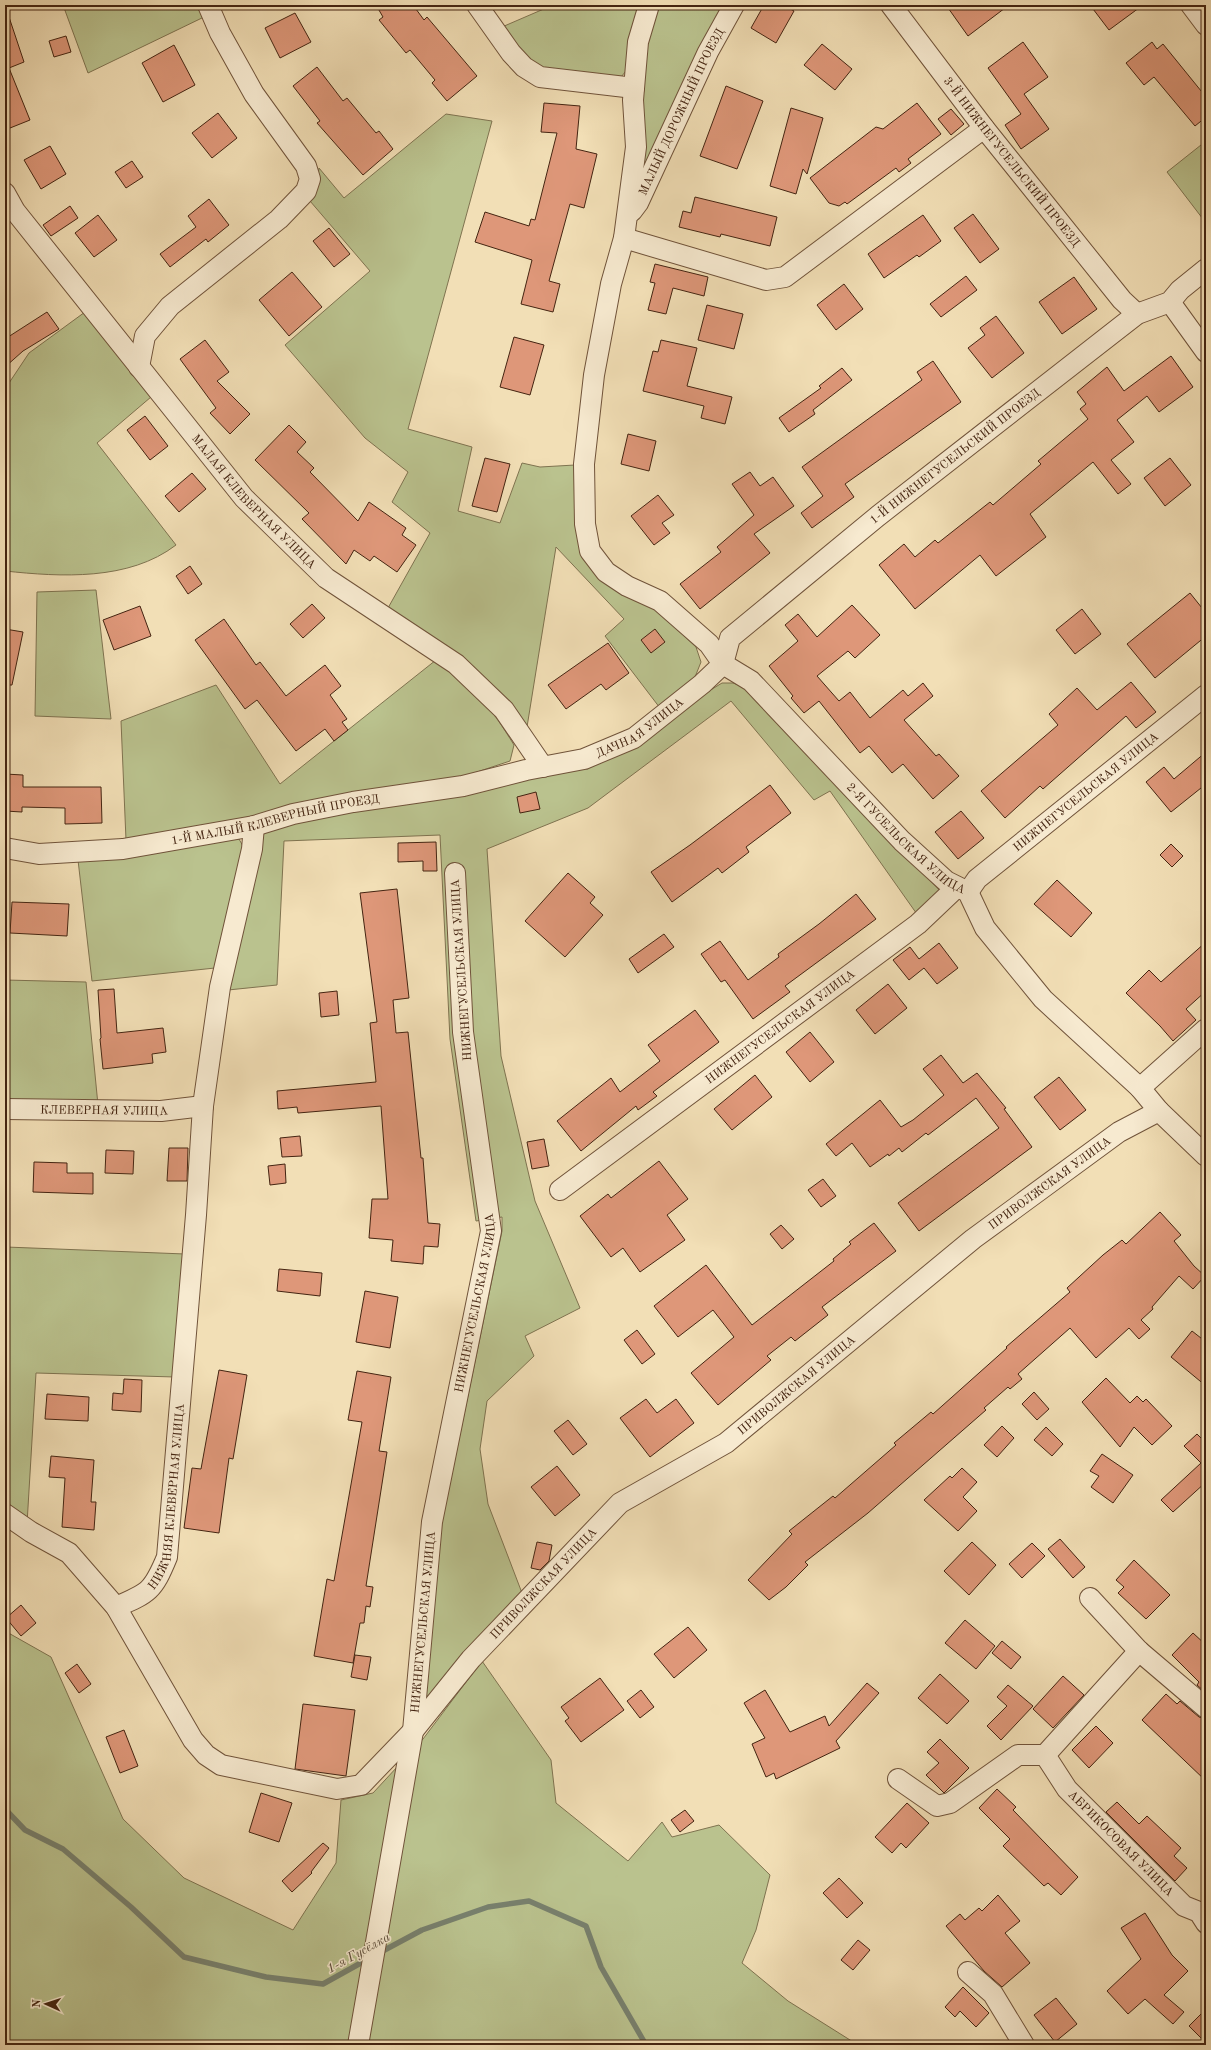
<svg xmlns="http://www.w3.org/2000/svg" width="1211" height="2050" viewBox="0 0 1211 2050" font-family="'Old Standard TT',serif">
<rect width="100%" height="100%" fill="#f2dfb6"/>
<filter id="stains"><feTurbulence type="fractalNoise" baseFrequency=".005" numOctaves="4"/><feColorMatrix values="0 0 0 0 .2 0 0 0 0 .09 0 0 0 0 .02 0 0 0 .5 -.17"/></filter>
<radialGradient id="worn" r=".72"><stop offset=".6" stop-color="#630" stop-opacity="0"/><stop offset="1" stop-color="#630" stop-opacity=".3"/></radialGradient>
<g fill="#bac28e" stroke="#7f7350">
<path d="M63 5H199L204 17 88 73Z"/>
<path d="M553 5H641L626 71 621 77 543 68 528 60 502 27Z"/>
<path d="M655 5H725L639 185 642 42Z"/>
<path d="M446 114 492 121 408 429 472 447 458 511 500 523 522 463 540 467 575 465 584 556 654 608 696 647 701 662 695 677 660 708 605 636 624 619 556 547 527 727 388 608 430 533 392 502 408 472 365 438 285 345 370 271 310 201 317 184 319 168 344 198Z"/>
<path d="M1206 141V223L1167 172Z"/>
<path d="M85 312 151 397 97 443 176 545C129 581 61 577 5 571V389L29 353Z"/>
<path d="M96 590 111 719 35 716 37 592Z"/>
<path d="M436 660C472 683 492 709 514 745L510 761 462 777 126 840 121 721 216 685 280 784Z"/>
<path d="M722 683H733L747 688 942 893 919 917 830 791 814 800 731 701 588 808 487 849 501 1056 535 1201 580 1308 525 1336 534 1356 487 1401 480 1449 488 1504 522 1593 429 1697 423 1693 441 1526 502 1231V1217L476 1221 450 1039 440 835 284 841 277 985 228 990 263 832 293 818 586 766Z"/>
<path d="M230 838 239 839 244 848 215 968 92 981 78 860Z"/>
<path d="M5 980 86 982 98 1105 5 1101Z"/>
<path d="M6 1247 185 1254 175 1377 36 1373 27 1524 5 1506Z"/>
<path d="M5 1631 51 1657 123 1819 184 1878 293 1930 336 1863 341 1800 373 1793 423 1739 482 1661 551 1760 556 1803 628 1861 662 1822 672 1837 719 1825 770 1875 756 1930 742 1963 788 2001 858 2045H5Z"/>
</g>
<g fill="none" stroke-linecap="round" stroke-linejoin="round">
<g stroke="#78806d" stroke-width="5.5">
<path d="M5 1809 25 1830 63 1849 131 1907 184 1957 266 1977 323 1984 368 1959"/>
<path d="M379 1953 422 1930 488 1907 529 1901 586 1926 601 1967 646 2045"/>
</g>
</g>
<g fill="#de9779" stroke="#442411">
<path d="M376 5H413L424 20 427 17 477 76 447 101 432 83 435 80 410 50 406 53 379 20 383 17Z"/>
<path d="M764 5H783L794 11 776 43 751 28Z"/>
<path d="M946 5H1009L968 36Z"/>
<path d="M1090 5H1143L1109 30Z"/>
<path d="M295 13 311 42 280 58 265 28Z"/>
<path d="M5 14H8L24 62 9 68 30 120 5 130Z"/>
<path d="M66 36 71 52 54 57 49 41Z"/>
<path d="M1023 42 1048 77 1024 94 1049 129 1021 149 1005 125 1021 114 988 68Z"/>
<path d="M1152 42 1157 49 1163 44 1206 97V117L1195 126 1154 77 1144 85 1126 63Z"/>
<path d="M822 44 852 69 835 90 804 65Z"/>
<path d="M174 45 195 85 163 102 142 63Z"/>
<path d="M317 67 343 101 347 98 376 133 379 131 393 149 363 175 317 123 320 121 293 86Z"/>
<path d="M726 86 763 101 737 169 700 156Z"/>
<path d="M544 103 580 106 576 149 597 154 584 208 570 204 549 281 560 284 553 312 521 304 532 260 475 242 485 212 529 226 531 219 535 220 557 133 541 132Z"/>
<path d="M917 103 941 134 908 159 911 163 899 172 896 168 847 204 845 202 839 206 829 203 810 178 876 127 883 129Z"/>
<path d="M791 108 823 118 807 174 803 169 796 194 770 186Z"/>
<path d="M951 109 964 124 951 135 938 119Z"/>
<path d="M218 113 237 138 212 158 192 133Z"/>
<path d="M50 146 66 174 41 189 24 160Z"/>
<path d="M132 161 143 177 126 188 115 172Z"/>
<path d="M695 197 777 217 770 246 721 234 720 237 679 227 683 211 691 213Z"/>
<path d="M209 199 229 225 208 242 206 239 170 267 160 254 196 227 188 216Z"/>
<path d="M70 206 78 218 51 236 43 225Z"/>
<path d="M973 214 999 249 980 263 954 228Z"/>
<path d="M98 215 117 240 94 257 75 233Z"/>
<path d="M923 215 941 241 919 257 917 255 884 278 868 254Z"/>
<path d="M329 228 350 254 334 267 313 241Z"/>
<path d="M655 264 708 277 704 296 673 288 666 314 648 310 655 283 650 282Z"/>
<path d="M292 272 322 307 289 336 259 300Z"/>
<path d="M966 276 977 290 941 317 930 304Z"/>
<path d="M1074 277 1097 309 1062 334 1039 302Z"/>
<path d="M844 284 863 309 836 330 817 305Z"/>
<path d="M707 305 743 314 734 349 698 340Z"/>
<path d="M47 312 59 329 23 351 5 367V339Z"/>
<path d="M996 316 1024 353 992 378 968 348 985 335 980 328Z"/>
<path d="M514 337 544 345 530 395 500 387Z"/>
<path d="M205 340 229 372 217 381 250 414 230 434 210 413 216 408 180 359Z"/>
<path d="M661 340 697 348 687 386 732 397 725 424 701 418 704 406 643 391 653 351 658 352Z"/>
<path d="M1171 356 1193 387 1159 412 1147 396 1117 420 1134 442 1111 460 1131 484 1118 494 1093 462 1030 514 1046 537 996 576 980 555 915 609 879 565 904 544 915 557 935 540 938 543 990 502 993 505 1041 464 1038 461 1088 419 1080 409 1086 404 1077 392 1107 367 1124 391Z"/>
<path d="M933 361 961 402 845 484 854 497 812 528 801 513 823 496 802 467 922 380 917 372Z"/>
<path d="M842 368 852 380 813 410 815 414 789 432 779 418 821 388 819 386Z"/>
<path d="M145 416 168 446 150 460 127 430Z"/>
<path d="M289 425 306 442 297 452 314 468 310 472 358 521 369 502 406 528 402 535 416 545 397 572 374 556 370 561 354 550 346 564 302 519 309 513 255 460Z"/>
<path d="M628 434 656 441 649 471 621 464Z"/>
<path d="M485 458 510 464 497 512 472 506Z"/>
<path d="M1170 458 1191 485 1165 506 1144 478Z"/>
<path d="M750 472 760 486 773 477 794 506 754 534 770 553 700 609 680 584 721 552 717 547 754 515 732 484Z"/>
<path d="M192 473 206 489 179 512 165 496Z"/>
<path d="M658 495 674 515 662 523 670 533 654 545 631 516Z"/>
<path d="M190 566 202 584 188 594 176 576Z"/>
<path d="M1190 593 1206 613V636L1155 678 1127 644Z"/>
<path d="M312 604 325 618 303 638 290 624Z"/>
<path d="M852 605 880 635 855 658 848 651 817 676 839 701 850 692 870 718 903 690 908 696 923 683 933 696 904 720 936 756 939 754 959 776 933 799 903 764 892 773 869 746 860 753 819 701 804 713 791 698 793 696 769 666 798 641 785 625 798 614 817 637Z"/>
<path d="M140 606 151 636 114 650 103 620Z"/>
<path d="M1082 609 1101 634 1075 654 1056 630Z"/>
<path d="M224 619 256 665 260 662 286 696 325 665 341 686 330 695 347 719 342 722 348 730 334 741 325 729 296 751 257 700 245 709 195 640Z"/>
<path d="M5 629 23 632 12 685H5Z"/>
<path d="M655 629 665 642 651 653 641 640Z"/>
<path d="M608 643 629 673 606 690 601 684 566 709 548 685Z"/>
<path d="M1131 682 1156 712 1136 728 1126 716 1043 789 1040 786 1005 818 981 791 1058 725 1049 714 1077 688 1097 710Z"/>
<path d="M1206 752V784L1171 812 1146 782 1164 767 1174 779Z"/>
<path d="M5 774 23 775V787H101L102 823 65 824V808L22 807V812L5 811Z"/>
<path d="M770 785 791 813 746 847 749 852 722 873 718 868 672 902 651 872 690 845Z"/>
<path d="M536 792 540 809 520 813 517 797Z"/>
<path d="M961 811 984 838 958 859 935 832Z"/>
<path d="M436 842 437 871H423V861L398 862V843Z"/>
<path d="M1171 844 1183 856 1172 867 1160 855Z"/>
<path d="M568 873 595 897 590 903 603 915 565 957 525 921Z"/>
<path d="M1057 880 1092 913 1071 937 1034 904Z"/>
<path d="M397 889 409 998 393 1000 396 1033 408 1032 421 1158H423L428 1223 440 1224 438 1247 424 1246 423 1264 391 1261 393 1240 369 1238 372 1199H388L381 1106 298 1113 297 1107 278 1109 277 1091 376 1082 370 1023 377 1022 360 893Z"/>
<path d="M856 894 876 919 785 986 790 992 753 1019 725 980 721 982 701 954 720 941 748 980 779 957 778 954 819 924Z"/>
<path d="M12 902 69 904 67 936 10 933Z"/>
<path d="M664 934 674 947 638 973 629 959Z"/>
<path d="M1206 942V991L1186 1009 1196 1020 1173 1041 1160 1026 1126 993 1149 970 1161 982Z"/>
<path d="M939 943 958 968 937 984 924 968 909 980 893 960 910 947 919 959Z"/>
<path d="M888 984 907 1008 875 1034 856 1010Z"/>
<path d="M114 989 117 1033 163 1028 166 1052 152 1054 153 1063 103 1069 100 1039 101 1038 98 990Z"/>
<path d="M337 991 339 1015 321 1017 319 993Z"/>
<path d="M695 1010 719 1042 653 1092 657 1096 638 1110 636 1106 581 1151 557 1121 611 1078 620 1092 660 1061 648 1045Z"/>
<path d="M810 1032 834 1062 810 1082 786 1052Z"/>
<path d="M941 1055 963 1083 977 1073 1006 1108 1004 1109 1032 1147 919 1231 898 1203 999 1128 976 1098 928 1135 926 1133 902 1152 899 1148 889 1156 888 1154 870 1167 852 1143 836 1156 826 1144 880 1100 901 1127 913 1120 944 1095 923 1069Z"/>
<path d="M755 1075 772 1097 732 1130 714 1109Z"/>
<path d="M1059 1077 1086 1110 1060 1130 1034 1097Z"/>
<path d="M300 1136 302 1156 282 1157 280 1138Z"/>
<path d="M544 1139 549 1166 532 1169 527 1142Z"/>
<path d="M169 1148H188L187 1181H167Z"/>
<path d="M106 1150 134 1151 133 1174 105 1173Z"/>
<path d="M659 1161 688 1199 667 1215 685 1240 640 1272 623 1248 611 1257 580 1216 608 1194 611 1198Z"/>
<path d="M34 1162 67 1163V1173H93V1194L33 1192Z"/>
<path d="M285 1164 286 1183 270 1185 268 1166Z"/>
<path d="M823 1179 836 1196 821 1207 808 1190Z"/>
<path d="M1160 1212 1181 1235 1174 1241 1194 1266 1205 1276 1193 1289 1179 1276 1152 1307 1153 1309 1141 1320 1150 1329 1139 1339 1129 1328 1096 1358 1070 1328 1018 1374 1022 1379 1010 1389 1008 1387 984 1408 986 1410 868 1513 805 1562 808 1565 786 1587 769 1600 748 1580 792 1534 789 1531 833 1496 835 1498 896 1445 894 1443 931 1412 933 1414 1007 1348 1006 1347 1070 1292 1067 1288 1103 1255 1122 1240 1126 1244Z"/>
<path d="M874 1223 896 1251 822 1307 828 1315 795 1341 791 1337 767 1356 771 1360 718 1405 691 1373 734 1337 713 1310 678 1337 654 1306 706 1265 752 1325 834 1261 833 1259 851 1244 849 1242Z"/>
<path d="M781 1225 794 1239 782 1249 770 1234Z"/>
<path d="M279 1269 322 1273 320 1296 277 1291Z"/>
<path d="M365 1291 398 1297 390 1348 356 1342Z"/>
<path d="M637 1330 655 1354 642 1364 624 1340Z"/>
<path d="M1192 1331 1206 1342V1386L1171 1357Z"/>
<path d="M219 1370 247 1375 233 1459 229 1458 219 1533 184 1528 192 1468 201 1469Z"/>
<path d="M357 1371 391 1377 379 1451 387 1452 366 1586 373 1587 370 1607 366 1606 364 1623H360L353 1663 314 1656 327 1579 334 1581 362 1422 348 1420Z"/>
<path d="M1106 1378 1130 1403 1137 1396 1143 1402 1146 1399 1172 1426 1152 1445 1134 1427 1120 1447 1082 1402Z"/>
<path d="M124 1379 142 1380 141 1412 112 1410 113 1393 123 1394Z"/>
<path d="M1034 1392 1049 1409 1037 1420 1022 1404Z"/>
<path d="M47 1394 89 1397 88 1421 45 1419Z"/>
<path d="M646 1399 657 1413 676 1399 694 1423 650 1457 620 1418Z"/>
<path d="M568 1420 587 1444 573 1455 554 1431Z"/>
<path d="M1002 1426 1014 1438 997 1457 984 1445Z"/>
<path d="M1046 1427 1063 1444 1052 1456 1034 1440Z"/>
<path d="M1197 1434 1206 1443V1482L1173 1512 1161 1500 1201 1463 1184 1446Z"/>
<path d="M1102 1454 1133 1475 1113 1503 1091 1487 1099 1476 1090 1471Z"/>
<path d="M51 1456 94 1460 91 1502H96L94 1530 62 1527 65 1478 49 1477Z"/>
<path d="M557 1466 580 1495 555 1516 531 1487Z"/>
<path d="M962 1468 977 1482 963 1497 977 1511 958 1531 924 1500 950 1476 952 1478Z"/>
<path d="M1060 1539 1085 1567 1073 1578 1048 1549Z"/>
<path d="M537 1542 552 1545 549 1561 540 1570 531 1568Z"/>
<path d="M972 1542 996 1565 969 1595 944 1571Z"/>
<path d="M1032 1543 1045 1556 1022 1578 1009 1564Z"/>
<path d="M1134 1560 1170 1595 1146 1619 1118 1593 1124 1587 1116 1580Z"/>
<path d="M21 1605 36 1623 21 1636 6 1618Z"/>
<path d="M965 1620 995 1646 976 1669 945 1643Z"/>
<path d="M688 1627 707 1650 674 1678 654 1654Z"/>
<path d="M1193 1633 1206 1645V1693L1197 1685 1199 1682 1172 1655Z"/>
<path d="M1002 1641 1021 1657 1011 1669 992 1653Z"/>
<path d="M355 1655 371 1657 367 1680 351 1677Z"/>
<path d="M77 1664 91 1684 79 1693 65 1673Z"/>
<path d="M940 1674 969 1701 947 1724 918 1698Z"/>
<path d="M1063 1676 1084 1695 1053 1728 1033 1709Z"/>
<path d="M600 1678 624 1710 581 1742 565 1721 569 1718 561 1707Z"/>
<path d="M867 1683 879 1693 836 1741 840 1748 776 1779 774 1773 766 1777 752 1744 765 1738 744 1703 765 1690 790 1732 825 1716 829 1726Z"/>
<path d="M1008 1685 1033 1706 1001 1740 987 1726 1007 1706 997 1697Z"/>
<path d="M641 1690 654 1707 640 1718 627 1701Z"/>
<path d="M1166 1694 1177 1704 1180 1701 1199 1717 1206 1719V1781L1142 1720Z"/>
<path d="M303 1704 355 1710 346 1776 295 1769Z"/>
<path d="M1096 1726 1113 1743 1089 1768 1072 1750Z"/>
<path d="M124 1730 138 1766 120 1773 106 1737Z"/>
<path d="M940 1739 969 1768 944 1793 926 1775 939 1763 927 1752Z"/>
<path d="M997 1789 1016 1807 1013 1810 1078 1877 1061 1895 1048 1883 1044 1886 1003 1846 1010 1839 979 1808Z"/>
<path d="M261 1793 292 1803 279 1842 249 1832Z"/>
<path d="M1117 1802 1139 1824 1147 1816 1181 1848 1174 1856 1187 1868 1175 1881 1106 1812Z"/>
<path d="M907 1803 929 1823 906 1848 901 1843 892 1853 875 1837Z"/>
<path d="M685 1810 694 1821 680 1832 671 1820Z"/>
<path d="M323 1843 329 1848 311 1872 312 1873 292 1892 282 1881Z"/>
<path d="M839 1878 863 1903 847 1918 823 1893Z"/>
<path d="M998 1895 1020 1921 1005 1933 1030 1963 1002 1987 984 1971 946 1926 960 1914 965 1920 979 1908 982 1911Z"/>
<path d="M1145 1913 1172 1955 1188 1971 1164 1995 1184 2012 1173 2024 1145 1999 1128 2014 1107 1991 1141 1959 1121 1928Z"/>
<path d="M858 1940 870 1950 853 1970 841 1960Z"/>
<path d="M963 1987 989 2013 976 2027 960 2011 955 2017 945 2007Z"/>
<path d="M1056 1998 1077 2024 1055 2042 1034 2015Z"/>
<path d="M1206 2009V2043L1189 2026Z"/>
</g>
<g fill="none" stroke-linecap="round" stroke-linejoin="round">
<defs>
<g id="minor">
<path d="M477 5 511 53 524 67 540 77 634 88"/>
<path id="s1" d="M649 5 638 42 633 100 636 147 624 238 611 284 594 375 584 464 585 524 590 551 606 572 627 586 660 601 709 644 723 664 751 681 902 841 946 881 968 892 985 928 1043 999 1140 1088 1159 1111"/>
<path id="s2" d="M891 5 984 128 1122 300 1137 314"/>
<path d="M1191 5 1206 25"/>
<path id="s3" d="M5 193 15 211 244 498 326 578 456 664 504 710 543 767"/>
<path id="s4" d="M632 211 638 203 708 52 734 5"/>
<path d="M624 238 766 280 785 277 984 128"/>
<path d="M1170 302 1206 352"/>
<path d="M139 367 145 336 170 306 279 219 306 191 310 179 306 166 254 94 220 33 208 5"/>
<path id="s5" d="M5 848 39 854 123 849 254 826 293 814 353 802 463 786 526 770 584 759 634 738 702 684 723 664 730 638 878 516 1137 314 1170 302 1180 290 1206 269"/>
<path id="s6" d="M968 892 977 879 1206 695"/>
<path d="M1140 1088 1206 1029"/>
<path id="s7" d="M5 1109 161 1111 203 1106"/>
<path id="s8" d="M560 1190 918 924 957 887"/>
<path id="s9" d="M5 1514 31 1532 69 1553 116 1607 193 1740 206 1755 221 1765 337 1789 361 1785 413 1731 471 1659 620 1503 726 1443 973 1239 1119 1132 1159 1111 1206 1156"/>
<path d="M1090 1598 1139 1651 1206 1708"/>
<path id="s10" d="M116 1607C149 1593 153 1591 167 1557L196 1215 203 1106 220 987 252 849 254 826"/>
<path id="s11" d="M1045 1755 1067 1789 1184 1906 1199 1912 1206 1923"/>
<path d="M898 1779 937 1806 950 1803 1018 1755H1045L1139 1651"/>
<path d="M968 1972 993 1994 1024 2045"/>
<path id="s12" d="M358 2045 413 1731 432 1522 491 1231 463 1032 455 873"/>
</g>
</defs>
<use href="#minor" stroke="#70533a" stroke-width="22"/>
<use href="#minor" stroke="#f7ead0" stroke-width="20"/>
</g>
<g text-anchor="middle" stroke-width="3" stroke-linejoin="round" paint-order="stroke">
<g font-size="12" fill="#442411" stroke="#f7ead0">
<text dy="4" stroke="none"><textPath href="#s4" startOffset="111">МАЛЫЙ ДОРОЖНЫЙ ПРОЕЗД</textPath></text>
<text dy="4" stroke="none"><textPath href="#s2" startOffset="198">3-Й НИЖНЕГУСЕЛЬСКИЙ ПРОЕЗД</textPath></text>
<text dy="4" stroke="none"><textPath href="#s5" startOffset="1075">1-Й НИЖНЕГУСЕЛЬСКИЙ ПРОЕЗД</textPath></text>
<text dy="4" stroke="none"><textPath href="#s3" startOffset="397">МАЛАЯ КЛЕВЕРНАЯ УЛИЦА</textPath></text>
<text dy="4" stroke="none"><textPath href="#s5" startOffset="653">ДАЧНАЯ УЛИЦА</textPath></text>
<text dy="4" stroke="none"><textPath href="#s6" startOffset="155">НИЖНЕГУСЕЛЬСКАЯ УЛИЦА</textPath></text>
<text dy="4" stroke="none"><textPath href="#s5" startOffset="274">1-Й МАЛЫЙ КЛЕВЕРНЫЙ ПРОЕЗД</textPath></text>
<text dy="4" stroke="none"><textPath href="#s1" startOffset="985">2-Я ГУСЕЛЬСКАЯ УЛИЦА</textPath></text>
<text transform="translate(461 970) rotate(-94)" y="4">НИЖНЕГУСЕЛЬСКАЯ УЛИЦА</text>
<text dy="4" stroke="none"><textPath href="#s8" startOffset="274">НИЖНЕГУСЕЛЬСКАЯ УЛИЦА</textPath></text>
<text dy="4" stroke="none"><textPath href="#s7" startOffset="99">КЛЕВЕРНАЯ УЛИЦА</textPath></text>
<text dy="4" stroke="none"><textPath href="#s9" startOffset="1401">ПРИВОЛЖСКАЯ УЛИЦА</textPath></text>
<text dy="4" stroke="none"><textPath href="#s12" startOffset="752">НИЖНЕГУСЕЛЬСКАЯ УЛИЦА</textPath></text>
<text dy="4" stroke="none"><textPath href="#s9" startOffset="1077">ПРИВОЛЖСКАЯ УЛИЦА</textPath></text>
<text dy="4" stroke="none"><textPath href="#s10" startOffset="134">НИЖНЯЯ КЛЕВЕРНАЯ УЛИЦА</textPath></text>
<text dy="4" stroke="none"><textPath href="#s9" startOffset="753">ПРИВОЛЖСКАЯ УЛИЦА</textPath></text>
<text dy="4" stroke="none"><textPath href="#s12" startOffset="428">НИЖНЕГУСЕЛЬСКАЯ УЛИЦА</textPath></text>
<text dy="4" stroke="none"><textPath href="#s11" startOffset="117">АБРИКОСОВАЯ УЛИЦА</textPath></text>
</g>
<g font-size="13" font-style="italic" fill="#5a4a38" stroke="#f7ead0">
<text transform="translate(358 1952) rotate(-29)" y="5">1-я Гусёлка</text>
</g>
</g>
<rect width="1211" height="2050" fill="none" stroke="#f2dfb6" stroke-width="20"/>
<rect x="6" y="6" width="1199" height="2038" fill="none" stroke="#442411" stroke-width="2"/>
<rect x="10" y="10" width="1191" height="2030" fill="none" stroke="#442411"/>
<g transform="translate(46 2004) rotate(273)" stroke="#f7ead0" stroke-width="3" paint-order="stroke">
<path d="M0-3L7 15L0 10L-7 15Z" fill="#442411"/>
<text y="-6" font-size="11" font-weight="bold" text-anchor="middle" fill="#442411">N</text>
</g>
<rect width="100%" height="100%" filter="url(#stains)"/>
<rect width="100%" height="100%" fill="url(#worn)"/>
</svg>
